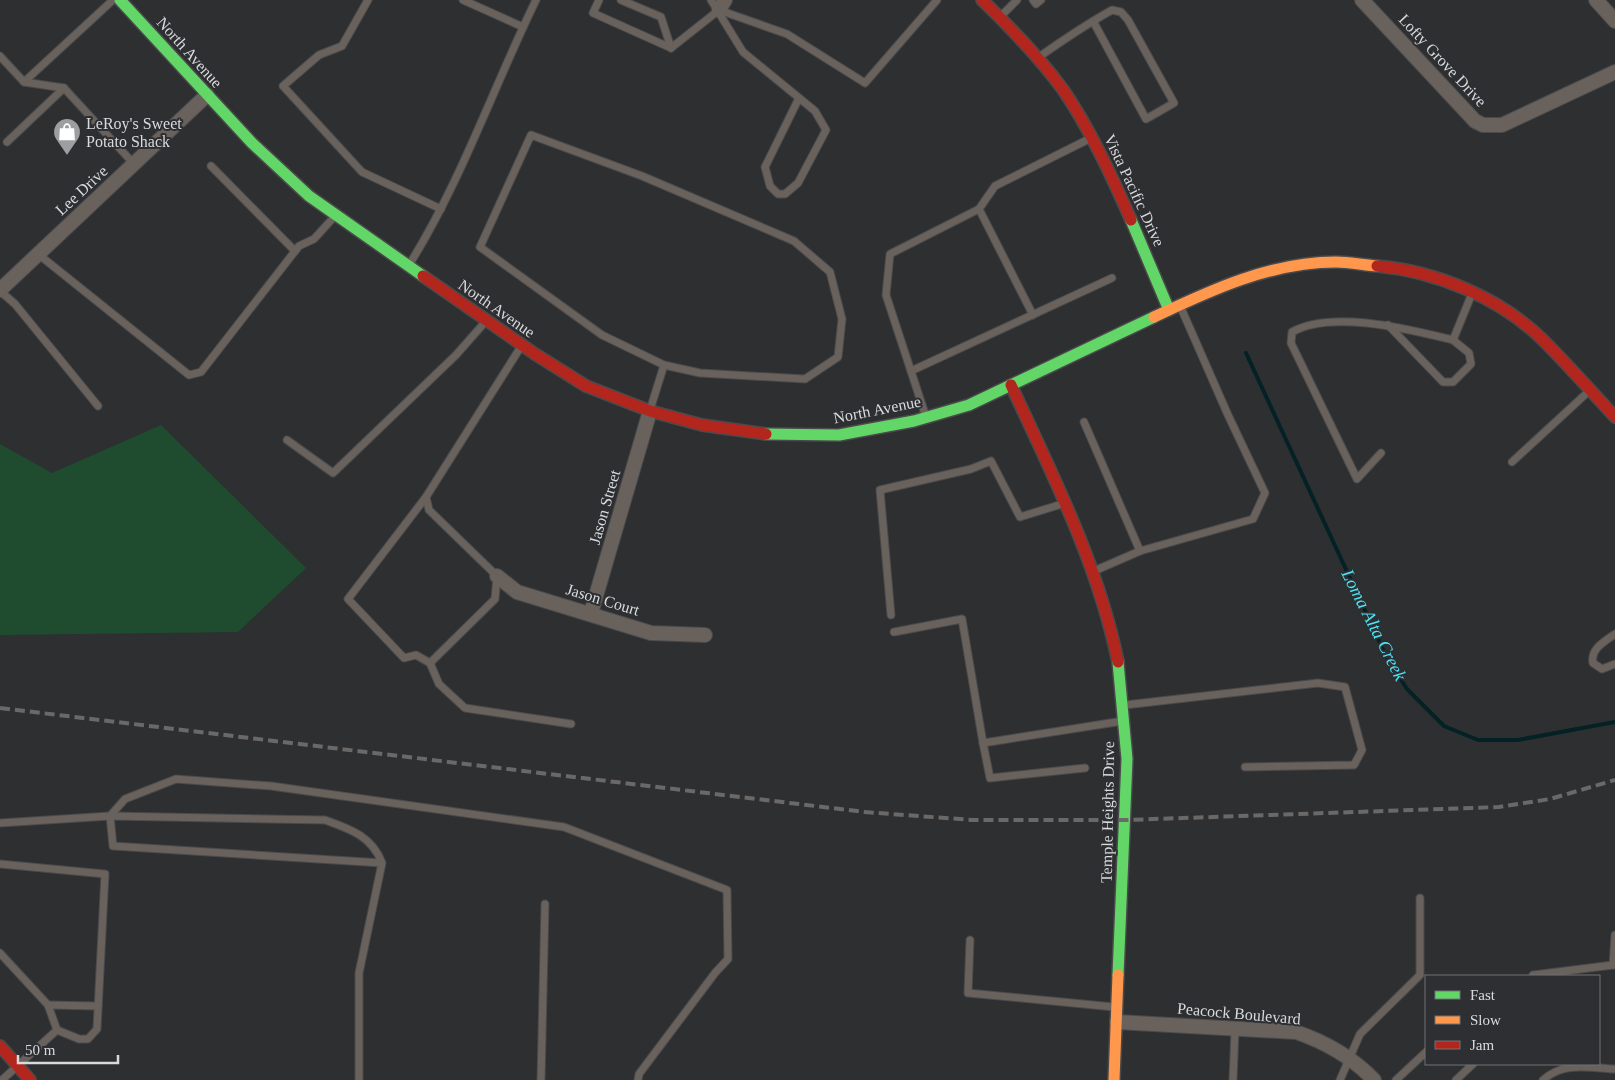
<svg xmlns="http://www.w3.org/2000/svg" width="1615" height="1080" viewBox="0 0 1615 1080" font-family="Georgia,serif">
<rect width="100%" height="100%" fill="#2e2f31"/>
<path fill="#1f4c2f" d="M161 425 306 568 238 632 0 635V444L52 473Z"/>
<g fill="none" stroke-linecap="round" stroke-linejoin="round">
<path stroke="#042225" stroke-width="4" d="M1246 353 1386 656 1407 689 1444 726 1478 740H1518L1615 722"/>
<defs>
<g id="lane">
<path d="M113 0 24 82 64 88 134 164"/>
<path d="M368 0 342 46 319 55 283 86 362 172 441 209"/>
<path d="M463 0 523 27"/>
<path d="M599 0 593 13 671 48"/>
<path d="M621 0 661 17 671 48"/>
<path d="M711 0 743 52 815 111 826 130 798 183 785 194H778L770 186 765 167 799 98"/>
<path d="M1033 0 1036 4 1041 0"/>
<path d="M719 10 787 34 865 83 937 0"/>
<path d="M1002 15 1017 0"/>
<path d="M671 48 719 10"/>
<path d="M0 56 24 82"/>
<path d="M1039 57C1063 40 1087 24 1112 10L1121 12 1128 20 1174 103 1146 119 1093 21"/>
<path d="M7 142 64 88"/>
<path d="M211 166 295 251"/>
<path d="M979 209 1033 315"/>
<path d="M38 254 189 375 201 372 299 246 314 239 334 217"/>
<path d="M409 265C461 182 493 88 536 0"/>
<path d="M0 291 15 304 98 406"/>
<path d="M1388 325 1443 382H1453L1471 364 1469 353 1453 340"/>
<path d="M911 371 1112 278"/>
<path d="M650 410 664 365 602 335 480 247 531 135 642 176 794 241 830 272 842 319 838 357 805 379 700 373 664 365"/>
<path d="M926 417 886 295 890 254 979 209 995 186 1089 139"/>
<path d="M1084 422 1140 551"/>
<path d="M287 440 333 473 456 355 486 321"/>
<path d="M1381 453 1357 479 1291 343 1292 332C1332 309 1411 330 1453 340L1471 296"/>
<path d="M1512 462 1588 392"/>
<path d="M426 497 348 599 404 658 416 655 430 663 439 684 465 708 571 724"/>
<path d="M1094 571 1140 551 1253 519 1265 493 1228 415 1181 308"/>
<path d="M891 615 880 490 971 469 991 461 1020 517 1062 504"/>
<path d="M894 632 962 619 983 743"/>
<path d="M1615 634C1605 641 1590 649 1593 663L1602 669 1615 664"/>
<path d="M430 663 495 599 497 576 429 510 426 497 522 345"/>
<path d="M1125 705 1318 683 1345 687 1362 750 1354 765 1245 767"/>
<path d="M1085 768 990 778 983 743 1123 721"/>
<path d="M0 823 110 816 125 799 176 779 271 786 564 827 727 890 728 959 715 973 639 1074 638 1080"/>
<path d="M0 864 105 874 97 1029 88 1039H79L57 1030"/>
<path d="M1615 935 1613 965H1615"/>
<path d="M970 940 968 993 1114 1007"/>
<path d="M0 953 48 1005 57 1030 2 1080"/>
<path d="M1533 975 1613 965"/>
<path d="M48 1005 98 1006"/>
<path d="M359 1080V973L382 863C372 836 350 829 325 820L110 816 113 846 382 863"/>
<path d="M541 1080 545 904"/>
<path d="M1233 1080 1235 1029"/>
<path d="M1340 1080 1360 1034 1420 975V898"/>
<path d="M1396 1080 1426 1052"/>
<path d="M1456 1080 1473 1064"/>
<path d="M1543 1080C1564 1061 1589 1068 1615 1069"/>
</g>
<g id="street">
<path d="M1362 0 1475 121 1483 125H1502L1615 72"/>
<path d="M1596 0 1615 21"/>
<path d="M719 10 725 0"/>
<path d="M0 290 207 95"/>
<path d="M497 576 517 592 651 633 705 635"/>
<path d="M591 613 650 411"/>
<path d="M1117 1022 1296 1032C1325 1042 1352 1057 1374 1080"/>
</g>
<g id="fast">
<path d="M120 0 252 143 309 196 423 276"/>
<path d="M1131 220 1169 310"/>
<path d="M766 434 839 435 914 421 969 405 1154 317"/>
<path d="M1118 662 1127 759 1118 975"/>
</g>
<g id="slow">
<path d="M1154 317C1211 290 1271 262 1336 262 1349 262 1364 265 1377 266"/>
<path d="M1114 1080 1118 975"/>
</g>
<g id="jam">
<path d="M982 0C1011 28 1040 58 1064 91 1091 131 1112 177 1131 220"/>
<path d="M1377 266C1436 271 1500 298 1542 339 1567 364 1591 391 1615 417"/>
<path d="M423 276 535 354 586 386 650 411 702 425 766 434"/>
<path d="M1011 385C1053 476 1098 564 1118 662"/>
<path d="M0 1046 30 1080"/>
</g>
</defs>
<use href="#lane" stroke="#4a4a4c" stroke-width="9"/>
<use href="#street" stroke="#4a4a4c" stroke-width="16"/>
<use href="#fast" stroke="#4a4a4c" stroke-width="14"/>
<use href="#slow" stroke="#4a4a4c" stroke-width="14"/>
<use href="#jam" stroke="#4a4a4c" stroke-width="14"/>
<use href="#lane" stroke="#69615c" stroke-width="7"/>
<use href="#street" stroke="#69615c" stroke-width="14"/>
<use href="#fast" stroke="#63d668" stroke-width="11"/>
<use href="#slow" stroke="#ff974d" stroke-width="11"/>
<use href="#jam" stroke="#b3261e" stroke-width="11"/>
<path stroke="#6b6967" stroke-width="4" stroke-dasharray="10 5" stroke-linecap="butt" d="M0 708 865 812 972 820H1126L1499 807 1550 799 1615 780"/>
</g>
<defs>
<symbol id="shop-pin" viewBox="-11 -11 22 30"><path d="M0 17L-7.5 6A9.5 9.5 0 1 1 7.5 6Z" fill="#9d9ea0" stroke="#2d2f32"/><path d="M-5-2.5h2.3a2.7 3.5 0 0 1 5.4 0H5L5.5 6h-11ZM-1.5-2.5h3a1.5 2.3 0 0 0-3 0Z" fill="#fff"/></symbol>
</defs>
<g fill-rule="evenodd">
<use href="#shop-pin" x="51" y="116" width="32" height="43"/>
</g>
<g text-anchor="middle" stroke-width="4" stroke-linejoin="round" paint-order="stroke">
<g font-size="16" fill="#d9dadc" stroke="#2d2f32">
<text transform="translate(190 52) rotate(48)" y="6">North Avenue</text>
<text transform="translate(1443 60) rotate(47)" y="6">Lofty Grove Drive</text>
<text transform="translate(81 190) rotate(-43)" y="6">Lee Drive</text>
<text transform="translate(1135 190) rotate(65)" y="6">Vista Pacific Drive</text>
<text transform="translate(497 308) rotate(35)" y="6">North Avenue</text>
<text transform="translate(877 409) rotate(-11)" y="6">North Avenue</text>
<text transform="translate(604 507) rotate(-74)" y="6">Jason Street</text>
<text transform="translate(603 599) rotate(17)" y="6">Jason Court</text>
<text transform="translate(1107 812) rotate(-89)" y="6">Temple Heights Drive</text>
<text transform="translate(1239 1013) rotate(5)" y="6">Peacock Boulevard</text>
</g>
<g font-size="16" fill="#d9dadc" stroke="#2d2f32" text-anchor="start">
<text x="86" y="129">LeRoy's Sweet<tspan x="86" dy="18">Potato Shack</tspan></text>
</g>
<g font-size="18" font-style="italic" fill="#4de3f3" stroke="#2d2f32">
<text transform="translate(1374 625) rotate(63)" y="6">Loma Alta Creek</text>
</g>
</g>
<rect x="1425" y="975" width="175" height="90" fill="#2d2f32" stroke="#727376"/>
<rect x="1435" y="991" width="25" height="8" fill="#63d668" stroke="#727376"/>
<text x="1470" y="1000" font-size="15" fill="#d9dadc">Fast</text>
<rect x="1435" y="1016" width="25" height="8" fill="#ff974d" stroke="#727376"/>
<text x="1470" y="1025" font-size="15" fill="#d9dadc">Slow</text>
<rect x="1435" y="1041" width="25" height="8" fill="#b3261e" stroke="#727376"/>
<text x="1470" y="1050" font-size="15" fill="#d9dadc">Jam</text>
<path d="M18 1055v8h100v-8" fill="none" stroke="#d9dadc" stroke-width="2.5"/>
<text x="25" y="1055" font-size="15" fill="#d9dadc" stroke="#2d2f32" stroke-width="4" paint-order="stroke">50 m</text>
</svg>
